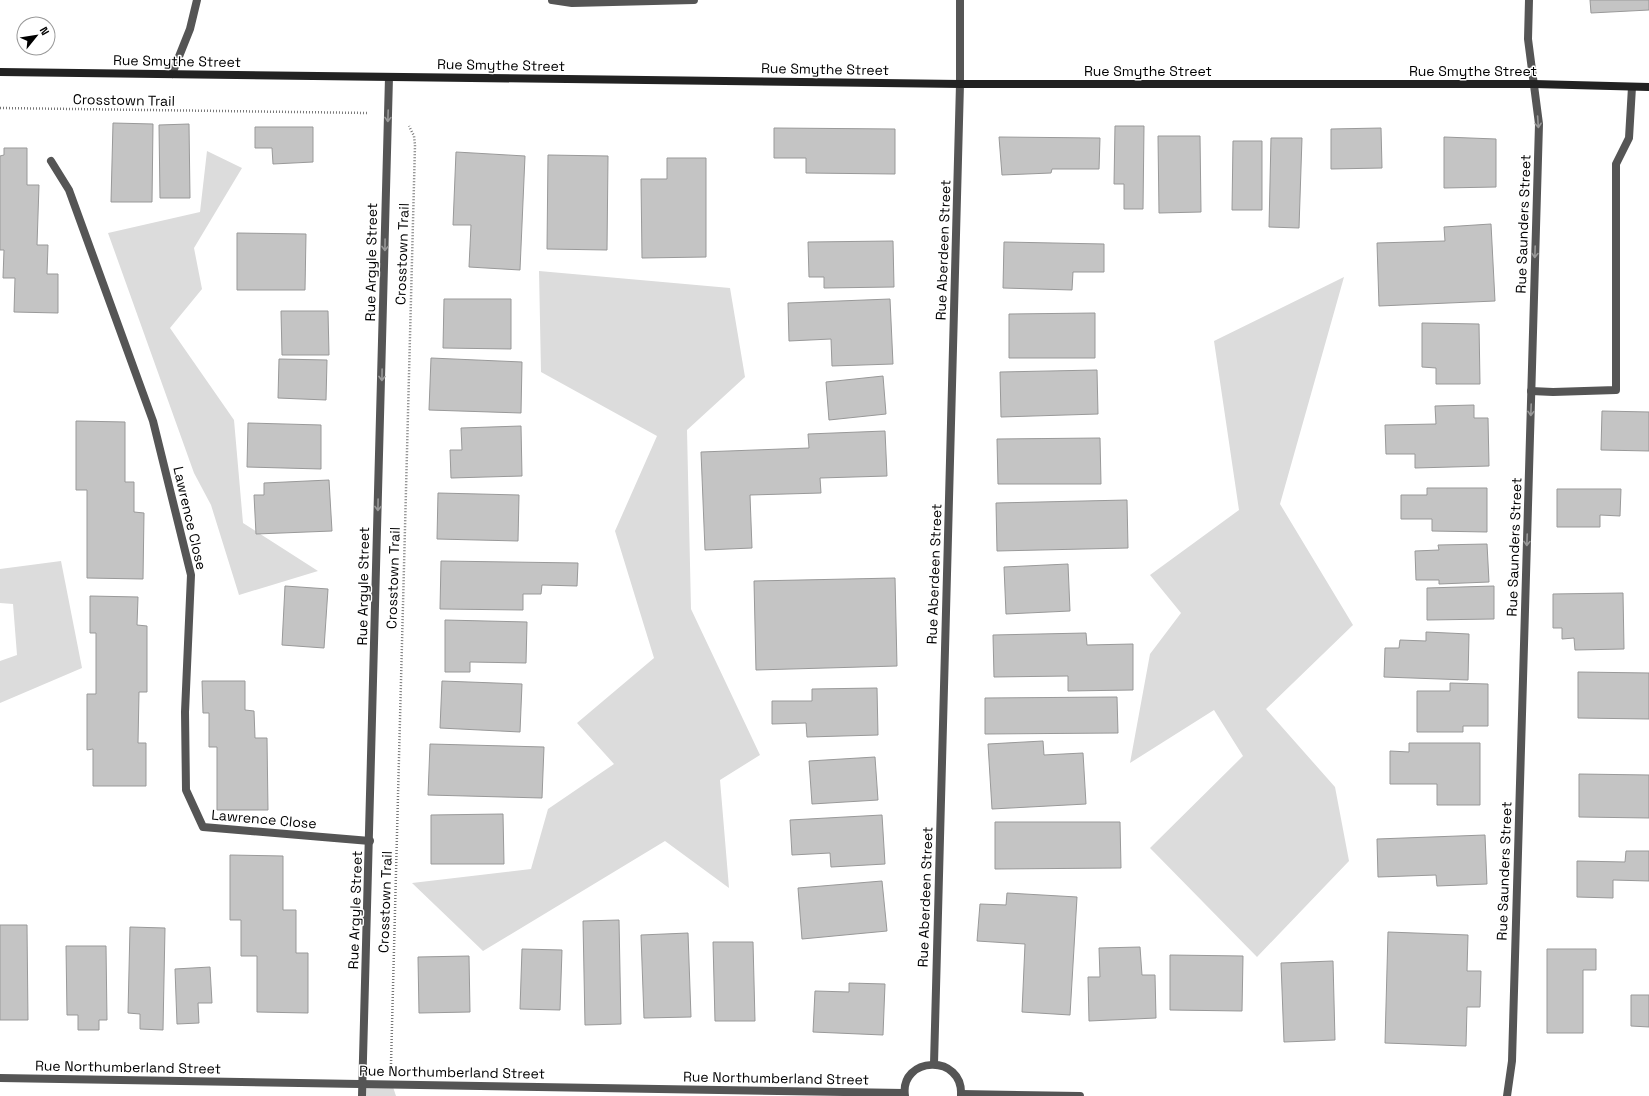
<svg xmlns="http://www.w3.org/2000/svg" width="1649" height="1096" viewBox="0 0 1649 1096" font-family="'Space Grotesk',sans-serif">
<rect width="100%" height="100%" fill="#fff"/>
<g fill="#dcdcdc">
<path d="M207 151 242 168 194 248 202 289 170 328 234 420 243 523 318 571 239 595 211 505 194 473 108 233 200 212Z"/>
<path d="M539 271 730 288 745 377 687 430 691 609 760 755 720 780 729 888 665 841 483 951 412 883 531 869 548 809 614 764 577 723 654 658 615 531 657 436 541 372Z"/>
<path d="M1344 277 1280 504 1353 625 1266 709 1335 787 1349 861 1257 957 1150 848 1243 756 1214 710 1130 763 1150 654 1181 613 1150 575 1239 510 1214 341Z"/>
<path d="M61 561 82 668 0 703V661L17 655 13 604 0 603V569Z"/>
<path d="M363 1084H392L396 1096H362Z"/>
</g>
<g fill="#c4c4c4" stroke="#999">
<path d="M1590 0H1649V10L1591 13Z"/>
<path d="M113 123 153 124 152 202H111Z"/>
<path d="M189 124 190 198H160L159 125Z"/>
<path d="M1115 126H1144L1143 209H1124V184H1114Z"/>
<path d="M255 127H313V162L273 164 272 148H255Z"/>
<path d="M774 128 895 129V174L806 173V158H774Z"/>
<path d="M1381 128 1382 168 1331 169V129Z"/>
<path d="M1158 136H1200L1201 212 1159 213Z"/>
<path d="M999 137 1100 138 1099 169H1052L1051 173 1002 175Z"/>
<path d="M1444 137 1496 139V187L1444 188Z"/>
<path d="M1271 138H1302L1299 228 1269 227Z"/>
<path d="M1233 141H1262V210H1232Z"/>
<path d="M4 148H27V185H39L37 245H48L47 274H58V313L14 312 15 278H3L4 250H0V156L4 155Z"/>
<path d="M456 152 525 156 520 270 469 267 471 225H453Z"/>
<path d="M548 155 608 156 607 250 547 249Z"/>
<path d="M667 158H706V257L642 258 641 179H667Z"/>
<path d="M1491 224 1495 301 1379 306 1377 243 1445 241 1444 227Z"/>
<path d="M237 233 306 234 305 290H237Z"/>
<path d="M893 241 894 287 824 288V277H809L808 242Z"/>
<path d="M1004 242 1104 244V272H1073L1072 290 1003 288Z"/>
<path d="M444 299H511V349L443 348Z"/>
<path d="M890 299 893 364 832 366 831 339 789 341 788 303Z"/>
<path d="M281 311H328L329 355H282Z"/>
<path d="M1095 313V358H1009V314Z"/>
<path d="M1422 323 1479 324 1480 384H1436V368L1422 367Z"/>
<path d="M431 358 522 362 521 413 429 410Z"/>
<path d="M279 359 327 360 326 400 278 398Z"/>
<path d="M1097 370 1098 414 1001 417 1000 372Z"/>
<path d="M883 376 886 414 829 420 826 382Z"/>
<path d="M1474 405V418H1488L1489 466 1415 468V454H1386L1385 425 1436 424 1435 406Z"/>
<path d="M1602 411 1649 412V451L1601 450Z"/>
<path d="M76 421 125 422V482H134V512L144 513 143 579 87 578V490H76Z"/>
<path d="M248 423 321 425V469L247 467Z"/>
<path d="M521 426 522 476 451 478 450 450H462L461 428Z"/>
<path d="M885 431 887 476 820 478 821 493 750 495 752 548 705 550 701 452 809 448 808 434Z"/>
<path d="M1100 438 1101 484H998L997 439Z"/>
<path d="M329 480 332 531 256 534 254 495H264V483Z"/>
<path d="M1427 488H1487V532L1432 531V519H1401V495H1427Z"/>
<path d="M1557 489H1621L1620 516 1600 515V527H1557Z"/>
<path d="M438 493 519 495 518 541 437 539Z"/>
<path d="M1127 500 1128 548 997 551 996 503Z"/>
<path d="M1487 544 1489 582 1439 584V580H1416L1415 551 1439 550 1438 545Z"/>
<path d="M441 561 578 563 577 586 542 585 541 594H523V610L440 609Z"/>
<path d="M1068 564 1070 611 1006 614 1004 567Z"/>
<path d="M895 578 897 666 756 670 754 581Z"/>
<path d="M285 586 328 589 324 648 282 645Z"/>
<path d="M1494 586V619L1427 620V588Z"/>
<path d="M1623 593 1624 649 1575 650 1574 638 1562 639V628H1553V594Z"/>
<path d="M90 596 138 597 137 625 147 626V692H139L138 743H146V786H93V749L87 750V694H96V633H90Z"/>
<path d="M445 620 527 622 526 663 470 662V672H445Z"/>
<path d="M1426 632 1469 634 1468 680 1384 677 1385 648H1399L1400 640 1426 641Z"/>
<path d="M1086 633 1087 645 1133 644V690L1068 691V676L994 677 993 635Z"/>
<path d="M1578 672 1649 673V719L1578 718Z"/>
<path d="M202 681H245V710L254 711 255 738H267L268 810H217V747H209V713H203Z"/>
<path d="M442 681 522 684 520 732 440 728Z"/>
<path d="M1450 683 1488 684V726H1463V732H1417V691H1450Z"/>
<path d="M877 688 878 735 807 737 806 723 772 724V701H812V689Z"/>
<path d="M1117 697 1118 733 985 734V698Z"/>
<path d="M1043 741 1044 755 1083 753 1086 804 992 809 988 744Z"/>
<path d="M1409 743H1480V805H1437V784H1390V751L1409 752Z"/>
<path d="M430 744 544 747 542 798 428 795Z"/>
<path d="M875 757 878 800 812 804 809 761Z"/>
<path d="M1579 774 1649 775V818L1579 817Z"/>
<path d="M503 814 504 864H431V815Z"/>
<path d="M882 815 885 864 831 867 830 853 792 855 790 820Z"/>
<path d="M995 822H1120L1121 868 995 869Z"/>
<path d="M1485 835 1487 884 1437 886 1436 875 1378 877 1377 839Z"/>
<path d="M1626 851H1649V881L1613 880V898L1577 897V861L1625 862Z"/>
<path d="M230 855 283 856V910H296V953H308V1013L257 1012V956H241V920H230Z"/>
<path d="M882 881 887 931 802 939 798 888Z"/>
<path d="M1007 893 1077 897 1070 1015 1022 1012 1025 944 977 941 980 904 1006 905Z"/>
<path d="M619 920 621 1024 585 1025 583 921Z"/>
<path d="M0 925H27L28 1020H0Z"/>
<path d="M130 927 165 928 163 1030 140 1029V1014L128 1013Z"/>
<path d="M1388 932 1468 935 1467 971H1481L1480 1007H1467L1466 1046 1385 1043Z"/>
<path d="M688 933 691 1017 644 1018 641 935Z"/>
<path d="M713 942H753L755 1021H715Z"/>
<path d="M66 946H106L107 1020H99V1030H78V1015H67Z"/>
<path d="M1140 947 1142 975H1155L1156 1018 1089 1021 1088 977H1100L1099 948Z"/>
<path d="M522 949 562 950 560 1010 520 1009Z"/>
<path d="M1547 949H1596V970H1583V1033H1547Z"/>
<path d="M1170 955 1243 956 1242 1011 1170 1010Z"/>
<path d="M469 956 470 1012 419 1013 418 957Z"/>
<path d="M1333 961 1335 1040 1284 1042 1281 963Z"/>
<path d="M210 967 212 1003H198L199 1023 177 1024 175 969Z"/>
<path d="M849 983 885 984 883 1035 813 1032 815 991 849 992Z"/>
<path d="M1631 995H1649V1027L1631 1026Z"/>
</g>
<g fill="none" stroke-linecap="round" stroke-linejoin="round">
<g stroke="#777" stroke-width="2.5" stroke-dasharray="1 2" stroke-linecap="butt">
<path d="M0 108 368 113"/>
<path d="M391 1064 415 145 414 136 409 126"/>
</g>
<g stroke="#555" stroke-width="8">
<path d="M552 0 572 3 694 0"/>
<path d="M960 0V84"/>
<path d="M172 74 190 29 197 0"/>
<path d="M1531 391 1553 392 1616 390V164L1629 138 1632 87"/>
</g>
<g stroke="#555" stroke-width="8">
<path d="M51 161 69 190 153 421 191 575 185 712 186 790 203 827 370 841"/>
<path d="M934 1064 960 84"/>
<path d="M0 1078 904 1093"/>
<path d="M961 1094 1080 1096"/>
<path d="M362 1096 389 77"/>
<path d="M905 1096C899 1056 964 1053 961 1096"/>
<path d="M1507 1096 1512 1061 1539 124 1528 39 1529 0"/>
</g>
<path stroke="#222" stroke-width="8" d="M0 72 960 84H1534L1649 87"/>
</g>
<defs><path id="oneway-shaft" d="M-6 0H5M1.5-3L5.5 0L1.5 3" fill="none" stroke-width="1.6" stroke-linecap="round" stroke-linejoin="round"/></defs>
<g stroke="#999">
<use href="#oneway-shaft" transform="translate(388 116) rotate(92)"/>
<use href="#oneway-shaft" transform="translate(1538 122) rotate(86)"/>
<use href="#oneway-shaft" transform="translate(385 245) rotate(91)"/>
<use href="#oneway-shaft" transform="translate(1535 252) rotate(92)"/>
<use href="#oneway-shaft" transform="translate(382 375) rotate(91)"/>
<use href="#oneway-shaft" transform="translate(1531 410) rotate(92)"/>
<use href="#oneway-shaft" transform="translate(378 505) rotate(91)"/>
<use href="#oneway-shaft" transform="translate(1527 540) rotate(92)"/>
</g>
<g text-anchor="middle" stroke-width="3" stroke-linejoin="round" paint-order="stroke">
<g font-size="14" fill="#000" stroke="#fff">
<text transform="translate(177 61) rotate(1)" y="5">Rue Smythe Street</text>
<text transform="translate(501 65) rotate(1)" y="5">Rue Smythe Street</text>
<text transform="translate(825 69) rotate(1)" y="5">Rue Smythe Street</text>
<text x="1148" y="76">Rue Smythe Street</text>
<text x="1473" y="76">Rue Smythe Street</text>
<text transform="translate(124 100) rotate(1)" y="5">Crosstown Trail</text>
<text transform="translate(1523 224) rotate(-88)" y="5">Rue Saunders Street</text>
<text transform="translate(943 250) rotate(-88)" y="5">Rue Aberdeen Street</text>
<text transform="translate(402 254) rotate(-88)" y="5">Crosstown Trail</text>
<text transform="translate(371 262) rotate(-89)" y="5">Rue Argyle Street</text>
<text transform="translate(190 518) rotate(77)" y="5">Lawrence Close</text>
<text transform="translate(1514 547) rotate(-88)" y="5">Rue Saunders Street</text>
<text transform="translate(934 574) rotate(-88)" y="5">Rue Aberdeen Street</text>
<text transform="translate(393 578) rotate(-88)" y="5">Crosstown Trail</text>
<text transform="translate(363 586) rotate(-89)" y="5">Rue Argyle Street</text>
<text transform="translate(264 819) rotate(5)" y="5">Lawrence Close</text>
<text transform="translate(1504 871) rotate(-88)" y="5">Rue Saunders Street</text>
<text transform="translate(925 897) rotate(-88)" y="5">Rue Aberdeen Street</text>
<text transform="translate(385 902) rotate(-88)" y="5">Crosstown Trail</text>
<text transform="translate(355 910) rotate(-88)" y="5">Rue Argyle Street</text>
<text transform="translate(128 1067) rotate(1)" y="5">Rue Northumberland Street</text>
<text transform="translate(452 1072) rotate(1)" y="5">Rue Northumberland Street</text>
<text transform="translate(776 1078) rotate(1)" y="5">Rue Northumberland Street</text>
</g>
</g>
<g transform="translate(36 36) rotate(60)"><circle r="19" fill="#ffffff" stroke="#999999"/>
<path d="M0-3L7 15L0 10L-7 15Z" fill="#000000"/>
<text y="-6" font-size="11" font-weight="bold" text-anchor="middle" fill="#000000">N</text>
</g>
</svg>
